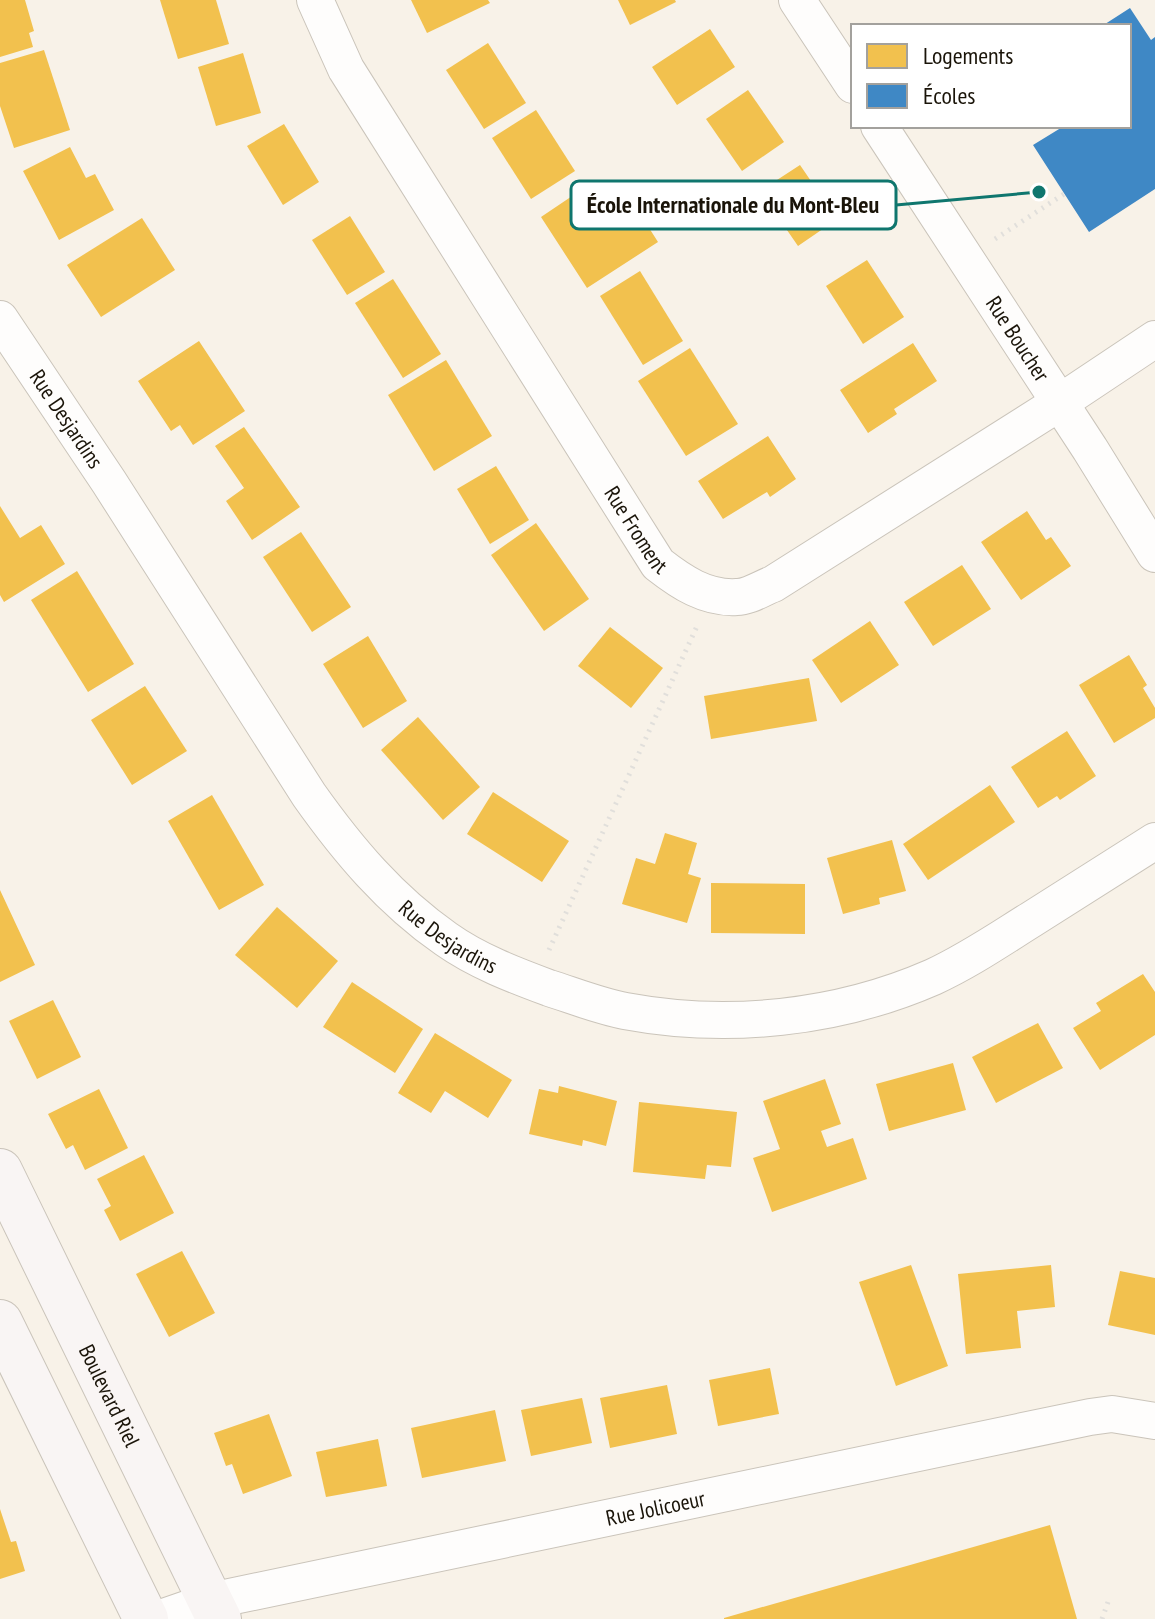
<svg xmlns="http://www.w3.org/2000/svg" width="1155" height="1619" viewBox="0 0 1155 1619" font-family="'PT Sans Narrow',sans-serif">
<rect width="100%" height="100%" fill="#f8f2e8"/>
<g fill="#f2c14e">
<path d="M0 0H25L34 31 29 33 33 47 0 57Z"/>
<path d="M160 0H216L229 44 178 59Z"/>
<path d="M411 0H488L490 3 427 33Z"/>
<path d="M618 0H675L676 2 630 25Z"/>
<path d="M710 29 735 67 677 105 652 67Z"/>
<path d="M488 43 526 103 484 129 446 70Z"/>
<path d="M44 50 70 130 14 148 0 106V63Z"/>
<path d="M243 53 261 113 216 126 198 67Z"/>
<path d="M748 90 784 142 742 171 706 119Z"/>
<path d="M536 110 575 171 531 199 492 138Z"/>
<path d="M284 124 319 182 283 205 247 146Z"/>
<path d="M70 147 86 178 95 174 114 210 59 240 23 171Z"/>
<path d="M800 165 826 203 822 206 833 222 798 246 760 191Z"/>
<path d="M590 184 608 213 630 198 658 242 587 288 541 217Z"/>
<path d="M350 216 385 272 347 295 312 240Z"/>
<path d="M142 218 175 270 101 317 67 265Z"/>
<path d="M867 260 904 317 863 344 826 286Z"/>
<path d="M640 271 683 341 643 365 600 296Z"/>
<path d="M393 279 441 354 403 378 355 303Z"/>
<path d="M199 341 245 411 193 445 180 425 171 431 138 381Z"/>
<path d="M913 343 937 381 894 409 897 414 868 433 840 390Z"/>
<path d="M690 348 738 424 686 456 638 381Z"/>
<path d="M446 360 492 436 434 471 388 395Z"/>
<path d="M244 427 300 507 252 540 226 501 244 488 215 446Z"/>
<path d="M768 436 796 479 770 497 767 492 723 519 698 481Z"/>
<path d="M496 466 529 520 490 544 457 489Z"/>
<path d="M0 506 20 538 41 525 65 564 4 602 0 595Z"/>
<path d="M1027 511 1046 540 1051 537 1071 566 1021 600 981 542Z"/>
<path d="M536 523 589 599 544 631 491 555Z"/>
<path d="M301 532 351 607 312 632 263 557Z"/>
<path d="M962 565 991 609 933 646 904 602Z"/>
<path d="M77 571 134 664 88 692 31 600Z"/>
<path d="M870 621 899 665 841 703 812 660Z"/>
<path d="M610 627 663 668 631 708 578 666Z"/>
<path d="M368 636 407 701 363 728 323 664Z"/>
<path d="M1129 655 1147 685 1143 688 1155 708V718L1114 743 1079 685Z"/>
<path d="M809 678 817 721 711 739 704 696Z"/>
<path d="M145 686 187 751 132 785 91 720Z"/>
<path d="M418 717 480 787 443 820 381 750Z"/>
<path d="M1067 731 1096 776 1060 800 1057 796 1038 808 1011 767Z"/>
<path d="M990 785 1015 822 928 880 903 844Z"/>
<path d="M493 792 569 841 542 882 467 834Z"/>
<path d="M212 795 264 885 219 910 168 821Z"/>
<path d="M665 833 697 843 688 874 701 878 687 923 622 904 636 858 655 864Z"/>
<path d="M892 840 906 891 879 898 880 904 843 914 827 858Z"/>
<path d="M711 883 805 884V934L711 933Z"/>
<path d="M0 890 35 965 0 982Z"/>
<path d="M277 907 338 961 297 1008 235 955Z"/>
<path d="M1143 974 1155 992V1035L1100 1070 1073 1028 1101 1011 1096 1003Z"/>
<path d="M352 982 423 1029 395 1073 323 1027Z"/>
<path d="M53 1000 81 1057 37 1079 9 1021Z"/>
<path d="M1038 1023 1063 1068 996 1103 972 1057Z"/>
<path d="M435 1033 512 1080 488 1118 445 1091 431 1113 398 1093Z"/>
<path d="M953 1063 966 1110 889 1131 876 1084Z"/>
<path d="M825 1079 841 1124 821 1131 827 1147 853 1138 867 1179 772 1212 753 1158 780 1149 763 1101Z"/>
<path d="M559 1086 617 1101 606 1146 583 1140 582 1146 529 1134 539 1089 558 1093Z"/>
<path d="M99 1089 128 1148 85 1170 73 1145 66 1149 48 1114Z"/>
<path d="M639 1102 737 1112 731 1167 707 1165 705 1179 633 1172Z"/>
<path d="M144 1155 174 1213 120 1241 104 1210 111 1206 97 1179Z"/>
<path d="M182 1251 215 1313 169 1337 136 1274Z"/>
<path d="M911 1265 948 1366 896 1386 859 1282Z"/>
<path d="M1051 1265 1055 1307 1017 1311 1021 1348 966 1354 958 1274Z"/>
<path d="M1120 1271 1155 1278V1335L1108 1325Z"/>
<path d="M770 1368 779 1414 718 1426 709 1380Z"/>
<path d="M667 1385 677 1434 610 1448 600 1398Z"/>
<path d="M582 1398 592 1443 531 1456 521 1410Z"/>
<path d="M495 1410 506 1461 422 1478 411 1428Z"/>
<path d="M269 1414 292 1476 243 1494 232 1464 226 1466 214 1433Z"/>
<path d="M378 1439 387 1486 326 1497 316 1452Z"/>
<path d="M0 1509 11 1542 16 1541 25 1571 0 1579Z"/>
<path d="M1050 1525 1077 1619H724V1618Z"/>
</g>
<path fill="#3f88c5" d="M1130 8 1151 40 1155 37V189L1089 232 1033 145 1064 126H1129V26H1102Z"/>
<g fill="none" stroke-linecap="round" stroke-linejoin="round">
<defs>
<g id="street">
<path id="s1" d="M315 0 346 69 658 564C681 582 706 599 737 597 749 597 762 588 773 584L1059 403 1155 339"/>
<path d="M797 0 853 85"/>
<path id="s2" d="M879 126 1090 449 1155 554"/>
<path id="s3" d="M0 319 109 482 309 795C348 850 390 900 446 939 477 961 514 975 549 988 574 996 599 1006 625 1011 727 1030 837 1019 933 977 968 961 1000 939 1032 919 1073 893 1114 867 1155 841"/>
<path id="s4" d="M158 1619 210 1601 1090 1417 1112 1414 1155 1421"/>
</g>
<g id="secondary">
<path id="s5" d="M0 1171 219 1619"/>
<path d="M0 1322 146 1619"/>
</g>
</defs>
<use href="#street" stroke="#cac4ba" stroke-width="38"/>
<use href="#secondary" stroke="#cac4ba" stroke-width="46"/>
<g stroke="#e1dfdb" stroke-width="5" stroke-dasharray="2 6" stroke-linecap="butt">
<path d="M995 239 1064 194"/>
<path d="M549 950 698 624"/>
<path d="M1102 1619 1108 1602"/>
</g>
<use href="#street" stroke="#fefdfc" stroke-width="36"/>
<use href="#secondary" stroke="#f9f5f4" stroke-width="44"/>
</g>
<g text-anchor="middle" stroke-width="8" stroke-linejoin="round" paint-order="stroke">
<g font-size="22" fill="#1a1409" stroke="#fff">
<text dy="8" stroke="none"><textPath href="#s2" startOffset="254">Rue Boucher</textPath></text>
<text dy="8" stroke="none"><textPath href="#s3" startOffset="120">Rue Desjardins</textPath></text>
<text dy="8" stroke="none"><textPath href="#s1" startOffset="620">Rue Froment</textPath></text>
<text dy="8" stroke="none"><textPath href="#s3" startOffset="768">Rue Desjardins</textPath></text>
<text dy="8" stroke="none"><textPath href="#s5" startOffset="250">Boulevard Riel</textPath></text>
<text dy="8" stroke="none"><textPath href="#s4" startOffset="510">Rue Jolicoeur</textPath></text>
</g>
</g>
<path fill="none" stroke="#0f766e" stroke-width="3" d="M1039 192L896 205"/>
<circle fill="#0f766e" stroke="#fff" stroke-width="3" cx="1039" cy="192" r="8"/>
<rect fill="#fff" stroke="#0f766e" stroke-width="3" x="571" y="181" width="325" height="48" rx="8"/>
<g font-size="24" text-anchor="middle" font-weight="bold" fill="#1a1409">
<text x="733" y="213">École Internationale du Mont-Bleu</text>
</g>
<rect x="851" y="24" width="280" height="104" fill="#ffffff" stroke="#a3a19d" stroke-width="2"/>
<rect x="867" y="44" width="40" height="24" fill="#f2c14e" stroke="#a3a19d" stroke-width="2"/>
<text x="923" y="64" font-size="24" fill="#1a1409">Logements</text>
<rect x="867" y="84" width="40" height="24" fill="#3f88c5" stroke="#a3a19d" stroke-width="2"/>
<text x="923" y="104" font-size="24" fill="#1a1409">Écoles</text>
</svg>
